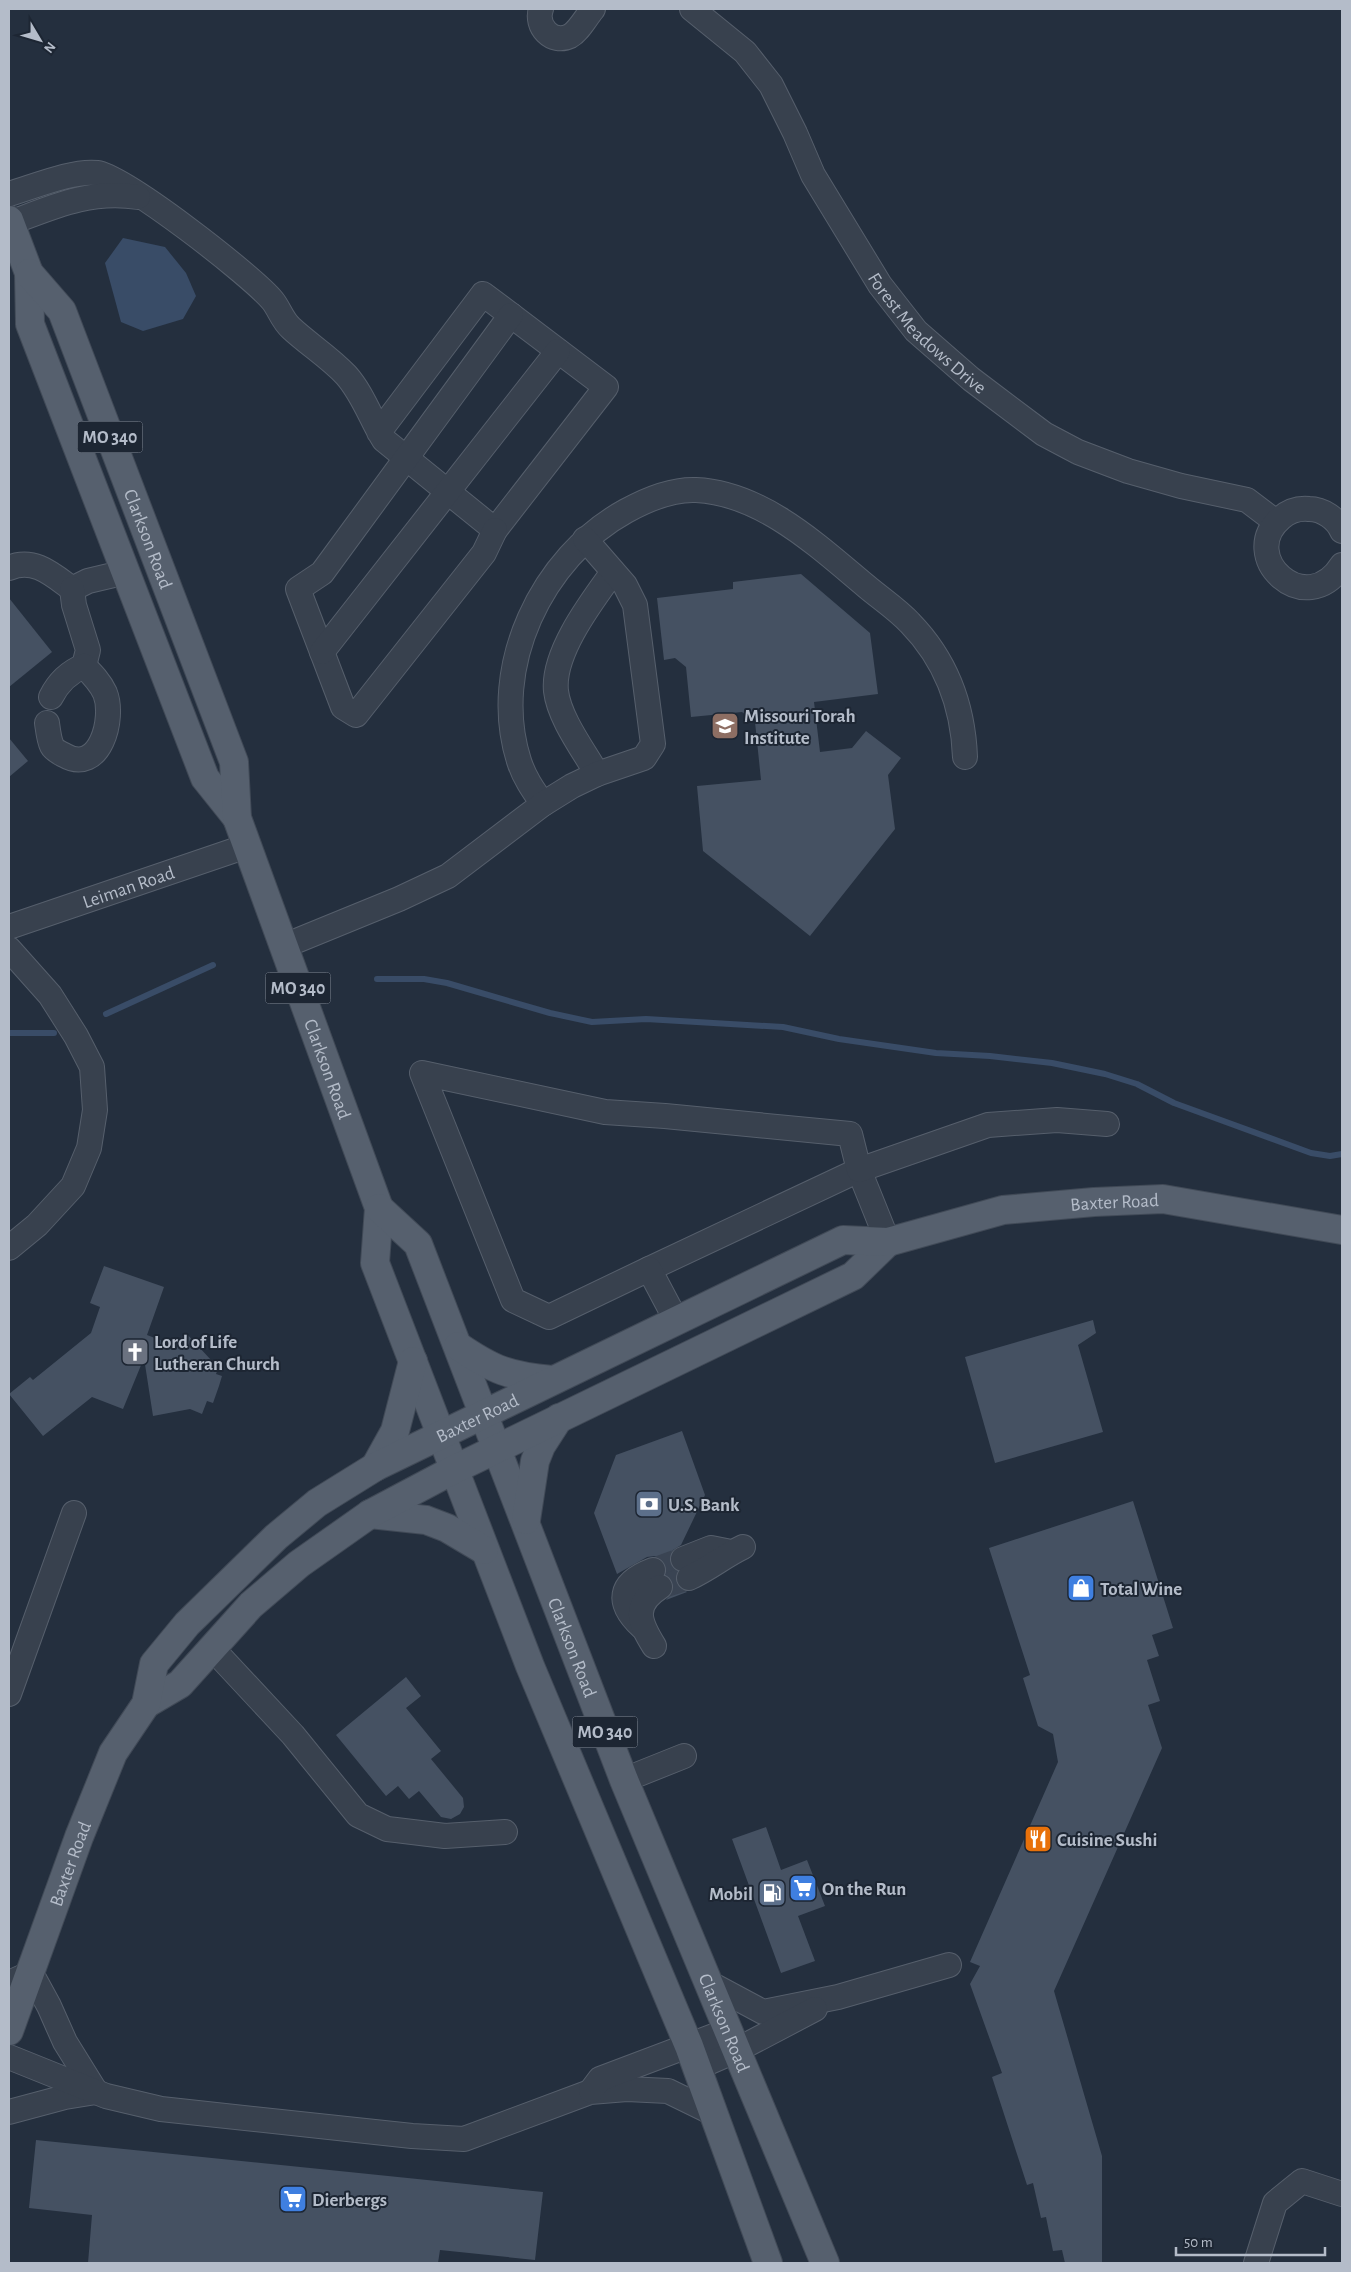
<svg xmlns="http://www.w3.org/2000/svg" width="1351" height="2272" viewBox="0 0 1351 2272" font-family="'Alegreya Sans',sans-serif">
<rect width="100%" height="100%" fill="#242f3e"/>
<path fill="#394c67" d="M123 238 165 247 186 273 196 296 183 319 143 331 121 322 105 263Z"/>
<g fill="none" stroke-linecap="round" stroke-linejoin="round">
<g stroke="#394c67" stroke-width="6">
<path d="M377 979H424L447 983 550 1013 592 1022 646 1019 783 1027 839 1039 936 1053 990 1056 1052 1063 1105 1074 1137 1084 1174 1103 1311 1153 1330 1156 1342 1154"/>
<path d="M106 1014 213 965"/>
<path d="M9 1033H54"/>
</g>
</g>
<g fill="#455162">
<path d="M801 574 870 633 878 694 814 702 820 752 852 748 866 731 901 758 888 775 895 829 810 936 703 851 697 786 761 780 755 722 742 712 691 717 686 667 675 658 664 660 657 598 733 589V582Z"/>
<path d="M9 598 52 652 9 687Z"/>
<path d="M9 738 28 761 9 777Z"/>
<path d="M104 1266 164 1287 147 1335 173 1345 186 1333 211 1360 220 1364 216 1374 222 1376 219 1386 213 1403 207 1401 202 1414 190 1409 153 1416 144 1358 123 1409 92 1397 43 1436 9 1394 30 1377 33 1380 91 1333 100 1307 90 1303Z"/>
<path d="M1093 1320 1096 1333 1078 1345 1103 1432 995 1463 965 1357Z"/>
<path d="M682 1431 705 1495 681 1545 673 1550 670 1556V1564L677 1571 675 1578 677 1584 687 1592 666 1600 672 1593 674 1586 671 1579 666 1574V1565L661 1559 655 1556 647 1557 617 1574 594 1513 616 1455Z"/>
<path d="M1133 1501 1173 1628 1152 1635 1159 1656 1147 1660 1160 1701 1148 1705 1162 1748 1054 1991 1102 2156V2263H1065L1062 2250 1053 2251 1046 2217 1041 2218 1033 2183 1027 2185 992 2077 1002 2073 970 1984 980 1966 970 1962 1058 1762 1053 1734 1038 1726 1023 1678 1030 1675 989 1548Z"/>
<path d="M406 1677 421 1696 406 1708 441 1751 431 1759 463 1798 464 1807 460 1814 451 1819 441 1817 419 1791 409 1799 398 1786 386 1796 336 1735Z"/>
<path d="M766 1827 781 1870 807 1860 825 1906 798 1916 815 1961 781 1973 732 1839Z"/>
<path d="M36 2140 543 2192 535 2260 440 2250 438 2263H88L92 2215 29 2208Z"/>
</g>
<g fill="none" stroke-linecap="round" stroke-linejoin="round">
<g stroke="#3a4453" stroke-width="24" stroke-dasharray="24 12" stroke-linecap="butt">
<path d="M653 1570 683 1559"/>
<path d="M660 1587 689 1578"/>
</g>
<defs>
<g id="minor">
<path d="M541 9C535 26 552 45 570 36 579 31 586 17 593 9"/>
<path id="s1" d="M692 9 745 52 771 85 795 133 813 175 880 285 916 331 971 379 1044 434 1078 452 1128 471 1181 486 1247 500 1276 522"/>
<path d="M9 194C33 187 73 170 97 173 125 177 251 275 272 300 279 308 282 320 291 328 308 344 329 357 346 375 363 394 371 419 384 440L495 530 606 387 483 294 379 432"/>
<path d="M10 223C55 206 89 190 138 197"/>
<path d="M495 530 484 553 356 715 343 707 298 589 322 573 511 315"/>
<path d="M1342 531C1337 519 1323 509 1309 509 1299 508 1289 511 1281 518 1236 556 1306 622 1342 565"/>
<path d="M9 568C34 557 53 575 72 589L88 581 126 572"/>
<path d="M72 589 74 605 88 650 84 666"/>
<path d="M322 652 558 351"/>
<path d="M47 723C48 730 49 740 52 746 54 750 60 753 64 755 100 776 115 718 105 693 100 682 92 674 84 666 69 672 58 683 51 697"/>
<path d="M597 774C584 751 559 718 556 691 552 653 592 601 613 572"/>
<path d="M543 804C533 790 524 777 519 761 489 667 542 557 626 511 646 500 672 489 696 490 762 493 818 546 866 586 880 598 897 609 910 623 946 660 963 705 965 757"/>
<path id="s2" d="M9 927 247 846"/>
<path d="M284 946 399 899 448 876 543 804 572 786 597 774 644 758 653 744 635 605 625 585 585 539"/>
<path d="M9 949 50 995 76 1036 92 1067 95 1110 89 1148 73 1186 37 1225 9 1248"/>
<path d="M649 1269 859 1170 888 1242"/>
<path d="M676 1320 649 1269 549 1317 513 1300 422 1073 605 1112 665 1116 850 1134 859 1170 988 1125 1057 1120 1107 1124"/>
<path d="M683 1559 711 1548 731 1552"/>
<path d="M689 1578C709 1569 724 1556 743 1547"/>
<path d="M642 1627C616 1603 618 1583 653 1570"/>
<path d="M654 1646C639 1622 632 1605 660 1587"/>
<path d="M211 1647 293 1735 358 1815 387 1829 396 1830 445 1836 505 1832"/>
<path d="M9 1694 74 1513"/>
<path d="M624 1780 684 1756"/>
<path d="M707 1982 763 2012 838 1997 949 1965"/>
<path d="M9 1983 31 1973 49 2006 65 2042 96 2092 65 2097 9 2112"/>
<path d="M9 2057 106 2096 161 2109 412 2136 464 2139 590 2092 627 2089 668 2091 713 2113"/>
<path d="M696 2068 735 2051 815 2009"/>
<path d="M591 2091 600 2079 727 2031"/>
<path d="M1256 2263 1275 2203 1302 2181 1342 2194"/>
</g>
<g id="major">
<path d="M9 220 29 273 30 324 205 778 237 818"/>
<path id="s3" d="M29 273 62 311 234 762 237 818 379 1208 375 1263 530 1666 689 2046 768 2263"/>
<path id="s4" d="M379 1208 418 1244 624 1780 825 2263"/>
<path d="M458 1346C493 1370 509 1376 552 1380"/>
<path d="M375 1467 395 1431 413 1361"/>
<path d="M370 1514 426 1520 447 1528 484 1550"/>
<path d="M526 1520 535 1461 541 1446 559 1418"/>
<path d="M146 1704 180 1684 251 1605 299 1564 370 1514 453 1470 853 1276 888 1242"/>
<path id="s5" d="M9 2031 79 1837 113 1753 146 1704 154 1664 187 1624 276 1537 317 1503 375 1467 843 1240 888 1242 1003 1210 1094 1202 1163 1199 1342 1230"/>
</g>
</defs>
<use href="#minor" stroke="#565f6c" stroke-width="26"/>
<use href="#major" stroke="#414a57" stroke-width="30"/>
<use href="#minor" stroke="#38414e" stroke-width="24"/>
<use href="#major" stroke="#56606e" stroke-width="28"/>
</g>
<defs>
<symbol id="school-square" viewBox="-11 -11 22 22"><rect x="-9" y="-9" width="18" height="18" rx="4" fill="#8d6e63" stroke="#1d2633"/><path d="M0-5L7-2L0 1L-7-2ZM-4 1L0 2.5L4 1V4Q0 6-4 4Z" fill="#fff"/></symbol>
<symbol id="church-square" viewBox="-11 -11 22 22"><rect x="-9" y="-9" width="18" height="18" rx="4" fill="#6b7280" stroke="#1d2633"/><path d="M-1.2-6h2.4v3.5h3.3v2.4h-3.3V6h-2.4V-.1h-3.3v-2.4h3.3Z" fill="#fff"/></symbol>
<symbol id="bank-square" viewBox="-11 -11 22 22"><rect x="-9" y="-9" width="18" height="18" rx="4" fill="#5c6f8a" stroke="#1d2633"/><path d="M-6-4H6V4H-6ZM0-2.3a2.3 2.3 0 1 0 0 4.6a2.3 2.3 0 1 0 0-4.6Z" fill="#fff"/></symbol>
<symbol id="shop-square" viewBox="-11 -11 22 22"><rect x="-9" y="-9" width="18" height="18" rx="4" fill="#3f7fe0" stroke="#1d2633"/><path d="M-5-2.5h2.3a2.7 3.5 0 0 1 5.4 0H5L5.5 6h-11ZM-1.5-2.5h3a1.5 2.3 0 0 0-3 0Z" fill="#fff"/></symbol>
<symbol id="restaurant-square" viewBox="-11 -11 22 22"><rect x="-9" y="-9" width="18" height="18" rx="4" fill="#e8710a" stroke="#1d2633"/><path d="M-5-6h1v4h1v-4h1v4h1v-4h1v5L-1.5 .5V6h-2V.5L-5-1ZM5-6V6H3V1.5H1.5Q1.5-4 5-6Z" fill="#fff"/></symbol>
<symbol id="supermarket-square" viewBox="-11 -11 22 22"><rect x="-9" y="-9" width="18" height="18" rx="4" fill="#3f7fe0" stroke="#1d2633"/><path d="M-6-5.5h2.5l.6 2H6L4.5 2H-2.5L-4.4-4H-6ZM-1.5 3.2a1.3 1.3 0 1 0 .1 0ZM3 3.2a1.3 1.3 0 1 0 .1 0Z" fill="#fff"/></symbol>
<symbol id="fuel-square" viewBox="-11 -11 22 22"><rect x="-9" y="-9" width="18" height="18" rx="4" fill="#5c6f8a" stroke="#1d2633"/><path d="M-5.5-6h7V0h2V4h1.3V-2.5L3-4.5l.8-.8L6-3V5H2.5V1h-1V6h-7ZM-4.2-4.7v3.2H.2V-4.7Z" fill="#fff"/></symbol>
</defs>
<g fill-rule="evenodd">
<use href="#school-square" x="709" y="710" width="32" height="32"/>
<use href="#church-square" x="119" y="1336" width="32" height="32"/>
<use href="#bank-square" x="633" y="1488" width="32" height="32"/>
<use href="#shop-square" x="1065" y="1572" width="32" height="32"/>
<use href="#restaurant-square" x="1022" y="1823" width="32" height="32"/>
<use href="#supermarket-square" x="787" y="1872" width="32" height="32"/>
<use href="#fuel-square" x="756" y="1877" width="32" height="32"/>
<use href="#supermarket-square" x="277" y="2183" width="32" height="32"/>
</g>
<g text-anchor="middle" stroke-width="4" stroke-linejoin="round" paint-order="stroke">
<g fill="#1d2633" stroke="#878f9c" stroke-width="1">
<rect x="77.5" y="421.5" width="65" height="31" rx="4"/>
<rect x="265.5" y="972.5" width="65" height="31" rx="4"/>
<rect x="572.5" y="1716.5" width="65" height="31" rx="4"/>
</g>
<g font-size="18" font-weight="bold" fill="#b4bcc9">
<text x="110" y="443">MO 340</text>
<text x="298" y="994">MO 340</text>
<text x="605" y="1738">MO 340</text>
</g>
<g font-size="19" fill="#b4bcc9" stroke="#1d2633">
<text dy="7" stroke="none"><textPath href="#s1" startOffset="406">Forest Meadows Drive</textPath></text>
<text dy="7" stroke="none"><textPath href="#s3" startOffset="294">Clarkson Road</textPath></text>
<text dy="7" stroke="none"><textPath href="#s2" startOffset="126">Leiman Road</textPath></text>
<text dy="7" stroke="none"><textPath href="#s3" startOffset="856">Clarkson Road</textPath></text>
<text dy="7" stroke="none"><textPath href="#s5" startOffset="1491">Baxter Road</textPath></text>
<text dy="7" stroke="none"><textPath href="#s5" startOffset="808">Baxter Road</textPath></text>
<text dy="7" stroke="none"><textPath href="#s4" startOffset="485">Clarkson Road</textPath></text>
<text dy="7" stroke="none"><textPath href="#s5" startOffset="178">Baxter Road</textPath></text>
<text dy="7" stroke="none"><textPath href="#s4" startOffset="890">Clarkson Road</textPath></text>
</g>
<g font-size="19" font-weight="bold" fill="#b4bcc9" stroke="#1d2633" text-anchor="start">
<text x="744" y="722">Missouri Torah<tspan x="744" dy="22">Institute</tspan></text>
<text x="154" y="1348">Lord of Life<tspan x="154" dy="22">Lutheran Church</tspan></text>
<text x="668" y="1511">U.S. Bank</text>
<text x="1100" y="1595">Total Wine</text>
<text x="1057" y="1846">Cuisine Sushi</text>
<text x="822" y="1895">On the Run</text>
<text x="753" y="1900" text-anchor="end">Mobil</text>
<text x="312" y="2206">Dierbergs</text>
</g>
</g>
<rect width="1351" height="2272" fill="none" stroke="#b4bcc9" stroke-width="20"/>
<g transform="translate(40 40) rotate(128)" stroke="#1d2633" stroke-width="4" paint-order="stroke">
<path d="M0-4L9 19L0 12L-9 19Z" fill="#b4bcc9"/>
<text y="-8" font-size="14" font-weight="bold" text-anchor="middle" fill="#b4bcc9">N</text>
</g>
<path d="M1176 2247v8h149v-8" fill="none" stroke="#b4bcc9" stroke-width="2.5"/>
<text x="1184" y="2247" font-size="15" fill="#b4bcc9" stroke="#1d2633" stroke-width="4" paint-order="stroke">50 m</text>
</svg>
